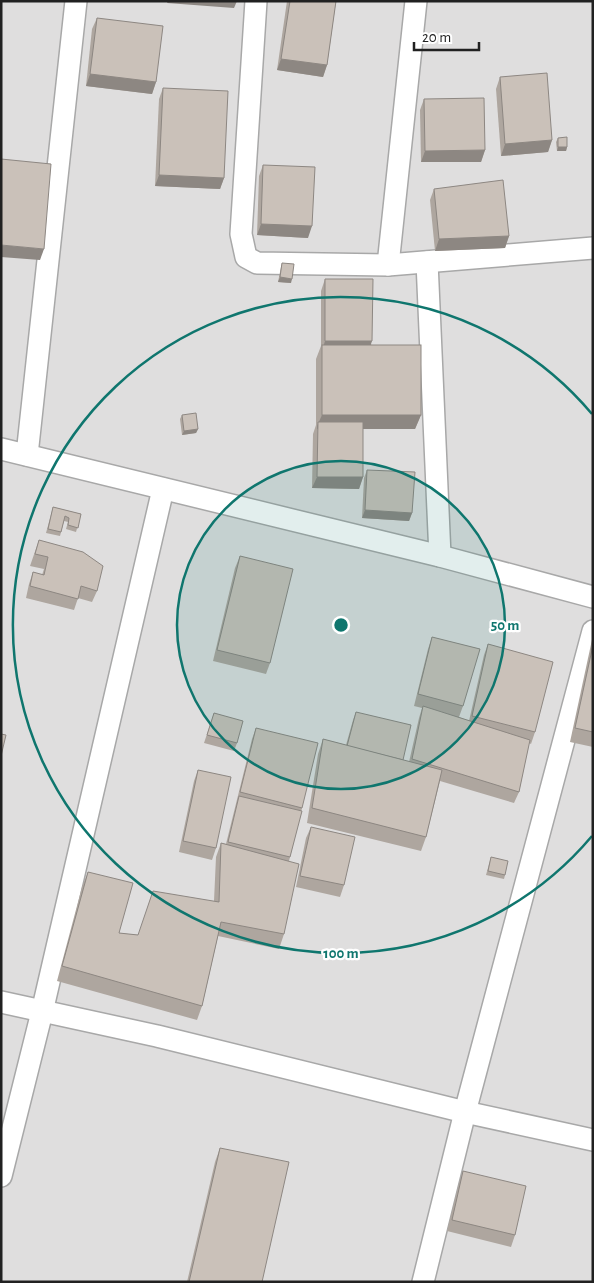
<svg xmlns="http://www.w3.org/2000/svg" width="594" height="1283" viewBox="0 0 594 1283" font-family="'Alegreya Sans',sans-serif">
<rect width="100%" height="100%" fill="#f2efe7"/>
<rect fill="#dfdede" x="1" y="1" width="592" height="1281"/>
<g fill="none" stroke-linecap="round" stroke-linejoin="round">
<defs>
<g id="street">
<path d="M256 1 241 234 246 257 257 263 388 265 593 248"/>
<path d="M427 262 440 556"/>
<path d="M388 265 416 1"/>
<path d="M1 449 440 556 593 597"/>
<path d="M27 455 76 1"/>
<path d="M1 1002 157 1036 465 1112 593 1140"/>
<path d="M1 1176 42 1012 163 489"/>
<path d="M423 1282 465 1112 593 631"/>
</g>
</defs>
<use href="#street" stroke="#a8a8a8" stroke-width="24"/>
<use href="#street" stroke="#fff" stroke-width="21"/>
</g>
<g fill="#aea69f">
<path d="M287 1H336L327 65 323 77 277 70Z"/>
<path d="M97 18 156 82 152 94 86 86 92 29Z"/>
<path d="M500 77 552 140 548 152 501 156 496 89Z"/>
<path d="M163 88 224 178 220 189 155 186 159 99Z"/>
<path d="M424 99 485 150 481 162H421L420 110Z"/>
<path d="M558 138 567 147 566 151H557L556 142Z"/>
<path d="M263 165 308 238 257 235 259 176Z"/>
<path d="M434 189 509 236 505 248 435 251 430 200Z"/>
<path d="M282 263 291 283 278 282 281 267Z"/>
<path d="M325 279 421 415 415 429H363V477L359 489 312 488 313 434 316 425V359L321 346V291Z"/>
<path d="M182 415 198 429 196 433 182 435 180 419Z"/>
<path d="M367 470 412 513 409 521 362 518 364 478Z"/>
<path d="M53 507 81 514 76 532 66 529 68 522 64 521 60 536 46 533Z"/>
<path d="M39 540 97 591 92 602 78 598 74 610 26 598 29 584 33 572 42 575 44 569 30 566Z"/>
<path d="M240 556 270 663 266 674 213 661 235 568Z"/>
<path d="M593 635V747L570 742Z"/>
<path d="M432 637 463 706 459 717 469 721 484 655 488 644 535 732 531 744 529 743 519 792 514 803 440 781 426 837 421 851 307 823 318 754 323 739 346 745 353 720 356 712 403 760 409 762 419 718 422 708 414 706 428 649Z"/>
<path d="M214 713 237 743 234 751 204 743Z"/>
<path d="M256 728 302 808 289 861 284 934 279 949 218 936 202 1006 197 1020 57 981 82 887 88 872 119 933 138 935 214 901 216 857 221 843 226 844 252 739Z"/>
<path d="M198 770 216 848 212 860 179 852 194 781Z"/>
<path d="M311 827 344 885 340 897 296 887 306 838Z"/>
<path d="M491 857 505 875 504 879 486 875Z"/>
<path d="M220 1148 262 1282H187L215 1162Z"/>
<path d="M463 1171 515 1235 511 1247 447 1231 459 1183Z"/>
</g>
<g fill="#8d8782">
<path d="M168 1H237L234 8 167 3Z"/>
<path d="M281 59 327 65 323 77 277 70Z"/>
<path d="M90 74 156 82 152 94 86 86Z"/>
<path d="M552 140 548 152 501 156 505 144Z"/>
<path d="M558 147H567L566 151H557Z"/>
<path d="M485 150 481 162H421L425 151Z"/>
<path d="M159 175 224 178 220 189 155 186Z"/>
<path d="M261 224 312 226 308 238 257 235Z"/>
<path d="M509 236 505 248 435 251 439 239Z"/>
<path d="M1 245 44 249 40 260 1 257Z"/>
<path d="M280 277 292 279 291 283 278 282Z"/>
<path d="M325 341H372L368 353 322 351Z"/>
<path d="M322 415H421L415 429H317V426Z"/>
<path d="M198 429 196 433 182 435 184 431Z"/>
<path d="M317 477H363L359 489 312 488Z"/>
<path d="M365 510 412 513 409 521 362 518Z"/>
</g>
<g fill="#cac1b9" stroke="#8d8782">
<path d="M290 1H336L327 65 281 59Z"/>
<path d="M97 18 163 26 156 82 90 74Z"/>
<path d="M547 73 552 140 505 144 500 77Z"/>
<path d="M163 88 228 91 224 178 159 175Z"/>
<path d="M484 98 485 150 425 151 424 99Z"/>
<path d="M567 137V147H558V138Z"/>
<path d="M1 159 51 164 44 249 1 245Z"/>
<path d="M263 165 315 167 312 226 261 224Z"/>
<path d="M503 180 509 236 439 239 434 189Z"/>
<path d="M282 263 294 264 292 279 280 277Z"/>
<path d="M325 279H373L372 341H325Z"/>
<rect x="322" y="345" width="99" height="70"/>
<path d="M196 413 198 429 184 431 182 415Z"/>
<path d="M318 422H363V477H317Z"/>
<path d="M367 470 415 472 412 513 365 510Z"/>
<path d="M53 507 81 514 78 528 68 525 69 518 65 516 61 532 48 529Z"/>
<path d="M39 540 83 552 103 566 97 591 81 586 78 599 30 586 33 572 44 575 48 557 35 554Z"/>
<path d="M240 556 293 569 270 663 217 650Z"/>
<path d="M432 637 480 649 463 706 418 694Z"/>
<path d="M488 644 553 662 535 732 472 716Z"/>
<path d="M593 645V732L575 728Z"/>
<path d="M423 706 530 740 519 792 412 759Z"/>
<path d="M356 712 411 725 403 760 347 746Z"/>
<path d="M214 713 243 721 237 743 207 735Z"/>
<path d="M256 728 318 743 302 808 240 792Z"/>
<path d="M1 734 6 735 1 756Z"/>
<path d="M323 739 442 770 426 837 312 808Z"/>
<path d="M198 770 231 777 216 848 183 841Z"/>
<path d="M239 796 302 811 290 857 228 842Z"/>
<path d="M311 827 355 837 344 885 300 876Z"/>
<path d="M221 843 299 864 284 934 221 922 202 1006 62 966 88 872 133 883 119 933 138 935 153 891 219 902Z"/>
<path d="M491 857 508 861 505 875 488 871Z"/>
<path d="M220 1148 289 1162 262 1282H189Z"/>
<path d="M463 1171 526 1186 515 1235 452 1220Z"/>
</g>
<circle cx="341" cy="625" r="164" fill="#0f766e" fill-opacity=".12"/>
<g fill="none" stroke="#0f766e" stroke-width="2.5">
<circle cx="341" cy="625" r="164"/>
<path d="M592 836A328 328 0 1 1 592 414"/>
</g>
<circle cx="341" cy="625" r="8" fill="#0f766e" stroke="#fff" stroke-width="2.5"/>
<g font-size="15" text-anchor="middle" font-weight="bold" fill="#0f766e" stroke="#fff" stroke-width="4.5" stroke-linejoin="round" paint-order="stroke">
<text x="505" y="630">50 m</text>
<text x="341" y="958">100 m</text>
</g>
<rect width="594" height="1283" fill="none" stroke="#212121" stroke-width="5"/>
<path d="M414 42v8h65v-8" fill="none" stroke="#212121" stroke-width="2.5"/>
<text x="422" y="42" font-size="15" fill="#212121" stroke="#ffffff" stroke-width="4" paint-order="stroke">20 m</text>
</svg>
